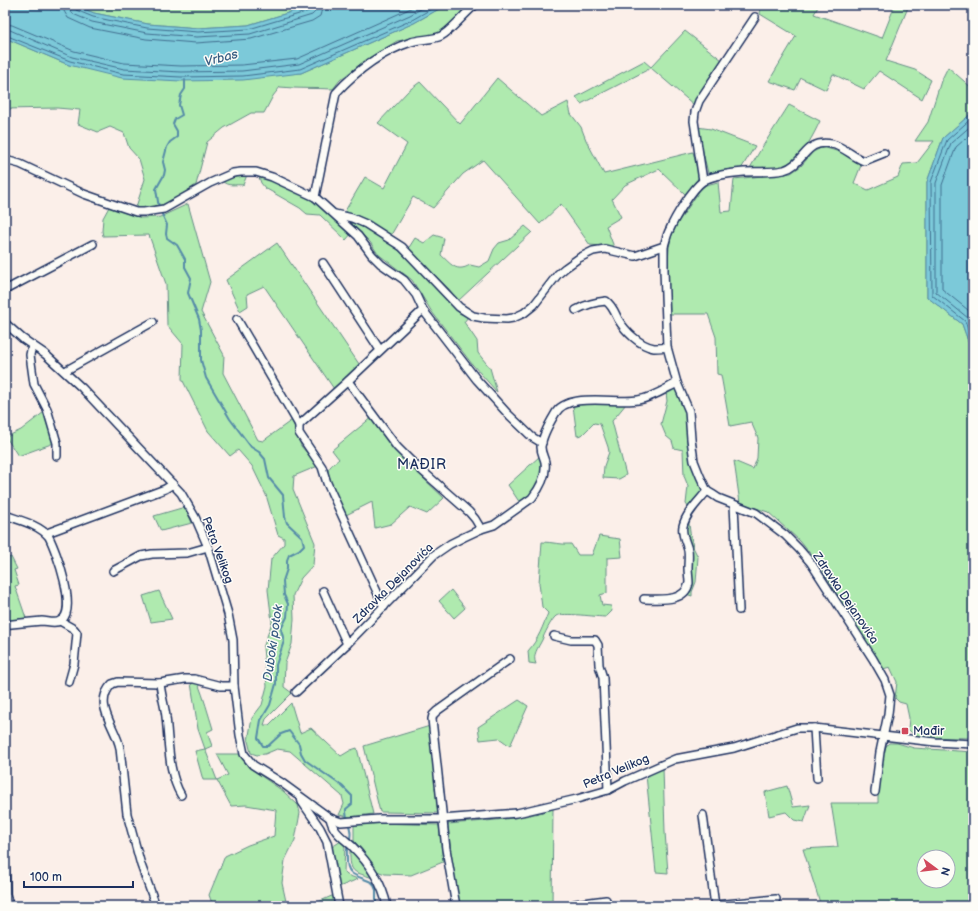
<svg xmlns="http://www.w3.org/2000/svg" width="978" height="911" viewBox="0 0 978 911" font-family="'Balsamiq Sans',sans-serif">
<rect width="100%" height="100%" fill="#fbefe9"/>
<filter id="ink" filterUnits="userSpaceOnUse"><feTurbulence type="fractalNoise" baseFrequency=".025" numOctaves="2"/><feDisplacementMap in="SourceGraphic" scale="8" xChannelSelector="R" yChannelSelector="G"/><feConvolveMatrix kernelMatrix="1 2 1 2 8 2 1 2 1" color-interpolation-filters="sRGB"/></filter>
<g filter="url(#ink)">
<g fill="#afeaaf" stroke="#658c86" fill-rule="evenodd">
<path d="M74 5H314L248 25 198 28 148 24 94 13Z"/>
<path d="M446 5H470L440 33 436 35 397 41 363 62 340 80 333 89C316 88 298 89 280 87L273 96 264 113H251L224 128 207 142 196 185C178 196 158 213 136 207L145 179 139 159 129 148 124 133 110 127 98 132 78 124 80 110 57 108 5 109V38L69 65 301 73 414 23Z"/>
<path d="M761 5H819L814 14 882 38 895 5H909L886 61 915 70 931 80 922 99 879 71 864 89 833 74 826 90 801 78 795 90 769 81 796 36 760 14Z"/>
<path d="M685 31 722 60 694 105 651 68 581 104 576 97 644 61 651 67Z"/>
<path d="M948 67 973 89V112L943 138 927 182V297L962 324 973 355V738L916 737 908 729 909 718 906 704 899 702 895 698 897 682 890 667 883 669 820 566 800 541 768 512 740 503 734 461 753 469 757 458 758 438 751 422 730 426 721 375 717 374 716 337 708 314H669L667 279 669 248 671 237 677 224 700 190 706 185 718 182 721 212 731 211 734 179 791 173 801 166 813 152 823 147 843 153 862 163 854 183 868 190 898 177 903 164 917 163 934 141H915L928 122 941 81Z"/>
<path d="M497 78 541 116 568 102 571 114 581 127 586 140 604 174 693 152 699 177 686 195 659 169 625 185 612 199 621 217 606 226 614 247 590 245 561 204 540 224 483 160 463 174 433 208 413 197 391 235 359 217 345 211 365 177 384 188 407 144 378 123 408 91 420 82 460 124Z"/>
<path d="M789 105 820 121C814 134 803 156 790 164 780 170 762 168 750 168L761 149Z"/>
<path d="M697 127 711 129 755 146 741 169 708 173Z"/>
<path d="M247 175 243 185C235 184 228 187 222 181L236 176Z"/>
<path d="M259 177 271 179 312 198 352 233 346 240 320 215 307 214 300 208 265 188 261 183Z"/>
<path d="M188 204 210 282 201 312 224 355 223 373 258 440 263 441 292 420 301 446 318 466 294 476 293 489 315 543 313 565 301 578 293 595 294 619 292 644 285 663 284 687 292 693 266 719 264 725H269L291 703 300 733 311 728 341 756 351 750 357 748 373 814 350 817 339 815 344 804 342 796 290 751 277 749 265 754 257 755 251 753 248 741 252 718 262 705 267 686 263 648 272 622 268 590 271 559 284 544V538L278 535 266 495 252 466 238 450 230 456 208 431 182 379 183 344 167 325 166 284 149 235 103 236 102 231 103 218 109 207 141 218 160 217Z"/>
<path d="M350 222C396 237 427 279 459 313L468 317 464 322 477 341 478 353 490 368 497 392 472 364 432 312 412 280 378 254 370 242Z"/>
<path d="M525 226 532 232 458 301 449 289 408 249 415 238 424 243 434 235 444 238 441 255C451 264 456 273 470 265L479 267 489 261 494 249 499 243 509 240Z"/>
<path d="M277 243 359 364 334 389 264 286 247 294 248 306 240 311 226 280Z"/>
<path d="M675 388 685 407 687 442 691 462 703 491 689 508 686 504 688 486 684 476 683 450 674 448 672 441 666 436 661 424 667 401 666 392Z"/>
<path d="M583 403 626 404 612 421 626 475 619 479 603 478 604 466 609 452 608 447 600 424 594 423 582 435 577 436 573 406Z"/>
<path d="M44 412 54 443 18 456 6 437 21 430Z"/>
<path d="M372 417 403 459 444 498 427 514 410 507 391 524 375 528 372 502 346 515C341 505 326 480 328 471 329 466 336 462 339 459L332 450Z"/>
<path d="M540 456C542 469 542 483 533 493 530 497 524 500 520 503L508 485Z"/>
<path d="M185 507 192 523 161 531 154 516Z"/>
<path d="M690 517 689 524 690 532 693 547 698 557 696 582 692 592V596L686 594 685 527Z"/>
<path d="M599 536 620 539 622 557 607 558V593L600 595 602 605 611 606 612 611 606 617C597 617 563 612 556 616 551 620 544 635 542 640 538 648 532 655 536 664L529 663 528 651C538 640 543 626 548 613L542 607 539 583 542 542C552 542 561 545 571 544L578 555H592Z"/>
<path d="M5 557 6 559 11 557 17 569 14 570 19 585 15 586 26 618 5 621Z"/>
<path d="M451 590 465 608 454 618 439 601Z"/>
<path d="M159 591 172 619 151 622 143 596Z"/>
<path d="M191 683H198C204 698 208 713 213 729L207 732 212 746 205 749 217 780 228 775 217 754H240L248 767 283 791 298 805 300 813 295 840 285 860 282 883 287 906H213L209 895 225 856 248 845 274 836 276 810 246 805 231 806 217 780H203L195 751 205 749 198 729Z"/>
<path d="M519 700 528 706 510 746 499 738 480 740 478 727Z"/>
<path d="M430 726 439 813 380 812 364 746Z"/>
<path d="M889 743H897L914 748 973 752V906H821L803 849 838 847 831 803H878C878 790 878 751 889 743ZM924 857H948V881H924Z"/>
<path d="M663 768 665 832 668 873 656 872 646 775Z"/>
<path d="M787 786 793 807 810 805 804 822 794 820 786 812 769 816 765 792Z"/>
<path d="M553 809 552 906H459L452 866 448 824C483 821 519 820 553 809Z"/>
<path d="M380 823 439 825 443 862 411 875 385 874 377 871 361 848 354 841V825Z"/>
<path d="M341 841 345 844 344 872 347 875 358 879 339 887 332 847Z"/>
<path d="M350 849 377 880C356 870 349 878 350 849Z"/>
<path d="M334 895 336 906H309Z"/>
</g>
<g fill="#7bc9d9" stroke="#558ba8">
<path d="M5 5H74L94 13 148 24 198 28 248 25 314 5H446L414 23 301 73 243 80 181 81 122 78 69 65 5 38Z"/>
<path d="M973 112V355L962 324 927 297V182L943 138Z"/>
</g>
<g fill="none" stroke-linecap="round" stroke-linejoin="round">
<g stroke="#416d8f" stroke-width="1">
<path d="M63 5 64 11 68 18 90 28 146 39 196 43 251 39 312 21 320 16 323 5"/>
<path d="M69 5 70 10 73 14 92 22 147 33 197 37 250 34 312 15 316 11 317 5"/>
<path d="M74 5 76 10 93 17 147 28 198 32 249 29 309 11 312 9V5"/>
<path d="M5 24 12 25 74 51 124 63 181 66 242 65 297 59 407 10 416 5"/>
<path d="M5 30H10L72 57 124 69 181 72 242 71 299 64 410 15 428 5"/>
<path d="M5 35 70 61 123 74 181 77 243 76 300 69 412 20 438 5"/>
<path d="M973 117 947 140 931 182 932 295 965 321 973 343"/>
<path d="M973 124 951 143 936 183V292L968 318 973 328"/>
<path d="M973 132 956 147 942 185V289L973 314"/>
</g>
<g stroke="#558ba8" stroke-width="2">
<path d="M159 208 156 189 164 175 165 170 163 162 167 147 170 142 177 137V131L173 124 175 119 182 115 179 105 181 95 185 89V80"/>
<path d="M161 212 167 225 166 234 167 238 177 245 185 259V267L191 278 188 293 199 319 201 330V360L206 378 230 419 251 447 259 452 265 459 269 478 283 495 285 517 287 523 302 537 304 545 299 550 289 555 287 560V569L283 581 284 595 288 604 287 617 281 629 284 641 276 665V684L270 705 261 720 258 738 263 746H268L281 734 289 731 299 744 301 753 305 760 342 786 352 796V804L346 809C345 820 354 830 349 842"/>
<path d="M348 846C346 850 347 854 347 859 346 877 360 876 373 883L376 890V906"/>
</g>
<defs>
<g id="minor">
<path d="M5 160 20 164 84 194 124 208 136 212H144L164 209 210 183 233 173 241 172H256L272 177 315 197 358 236 372 255 381 264 404 280 416 295 423 310 477 380 507 413 532 437 542 443"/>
<path d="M703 181 694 121 695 112 699 101 755 17"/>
<path d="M315 197 336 93C357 70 381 52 411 42 421 39 432 40 441 36 451 31 465 13 475 5"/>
<path d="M335 214 352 218 366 224 402 247 459 307 473 316 484 318 507 319 513 318 524 313 534 305 558 274 565 268 579 258 593 251 605 249 635 256 664 246C666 240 667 234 670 229 675 217 692 189 703 181 712 175 733 173 744 172 757 171 771 173 784 170 805 164 805 138 832 144 844 147 853 157 864 161L884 153"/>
<path d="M664 246V270L667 347 677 383 689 411 691 439 694 461 700 476 707 491 712 494 718 498 756 513 785 535 799 549 811 563 822 580 873 659 885 680 890 695 888 714 880 752 875 792"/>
<path d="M323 263 380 350"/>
<path d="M5 290 93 244"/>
<path d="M576 310C585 305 595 302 606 301 612 305 615 313 618 319 625 331 640 346 654 348 659 348 663 348 667 347"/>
<path d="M237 319 299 425 348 381 423 310"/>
<path d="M5 323 23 339 45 354 82 388 181 493 195 517 208 547 228 614 233 640 234 686 240 735 244 754 253 765 282 783 330 818 341 822 379 819H442L517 813 577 799 608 790 625 781 675 759 734 748 797 728H814L935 742 973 744"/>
<path d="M32 345 30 355 34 384 47 409 57 443V456"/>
<path d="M65 371 153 322"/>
<path d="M348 381 397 447 410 460 469 512 475 519 481 529"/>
<path d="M299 425V433L322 467 327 483 384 607"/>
<path d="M734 505 739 610"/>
<path d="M5 515C19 520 40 525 49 537 56 551 79 612 60 621 55 624 47 621 42 621 30 622 17 623 5 625"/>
<path d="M47 533 165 489 173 484"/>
<path d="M113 571 141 556 152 554 187 553 208 547"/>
<path d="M323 591 347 644"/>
<path d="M644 599C658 599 685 603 689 583 689 578 688 573 688 568 688 562 689 555 688 550 686 542 681 534 683 526 686 513 699 501 707 491"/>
<path d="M60 621 74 629 77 633 74 664 69 682"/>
<path d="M554 636 571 640H595L598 645 599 665 603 678 608 790"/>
<path d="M160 683C161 695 165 706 166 717 169 742 168 773 181 795"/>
<path d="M296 692 347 644 434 555 450 544 464 537 481 529 494 525 532 498C540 488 547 476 545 462 544 457 541 453 541 447 542 436 549 424 555 414 567 391 617 404 638 400 652 398 665 389 677 383"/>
<path d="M814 728 817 778"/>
<path d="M301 798 302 802 320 828 327 842 339 906"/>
<path d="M703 815 715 906"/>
<path d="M330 818C333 832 342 837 352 846 369 863 382 882 387 906"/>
<path d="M5 863 6 894 9 906"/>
<path d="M575 904 606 900V906"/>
<path d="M715 905 776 899"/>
<path d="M156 906 141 865 127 814 120 748C116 727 92 704 112 684L118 682 160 683 185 679H194L221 686H234"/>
<path d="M456 906 446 849 432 719 433 715 437 711 510 659"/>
</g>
</defs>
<use href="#minor" stroke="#1b2f5e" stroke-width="10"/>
<use href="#minor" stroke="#fdfcf7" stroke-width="7"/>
</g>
</g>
<rect fill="#d1495b" stroke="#fdfcf7" stroke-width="1.5" x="901" y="727" width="8" height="8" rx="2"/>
<g text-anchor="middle" stroke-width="3" stroke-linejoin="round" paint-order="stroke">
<g font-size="12" fill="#1b2f5e" stroke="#fdfcf7">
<text transform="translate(218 550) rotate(70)" y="4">Petra Velikog</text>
<text transform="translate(393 583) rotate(-45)" y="4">Zdravka Dejanovića</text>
<text transform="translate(846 598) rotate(56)" y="4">Zdravka Dejanovića</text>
<text transform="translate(616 771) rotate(-23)" y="4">Petra Velikog</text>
</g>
<g font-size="12" fill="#1b2f5e" stroke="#fdfcf7" text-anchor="start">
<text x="913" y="735">Mađir</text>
</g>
<g font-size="13" font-style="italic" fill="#385d83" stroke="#fdfcf7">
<text transform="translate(221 57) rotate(-14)" y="5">Vrbas</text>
<text transform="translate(272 643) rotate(-82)" y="5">Duboki potok</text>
</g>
<g font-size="14" letter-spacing="1" fill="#1b2f5e" stroke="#fdfcf7">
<text x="422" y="469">MAĐIR</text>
</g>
</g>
<rect width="978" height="911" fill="none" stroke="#fdfcf7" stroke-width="20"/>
<rect x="10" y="10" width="958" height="891" fill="none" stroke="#1b2f5e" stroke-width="1.5" filter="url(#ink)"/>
<g transform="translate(936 869) rotate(105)"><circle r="19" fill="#fdfcf7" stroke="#a3aaba"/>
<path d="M0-3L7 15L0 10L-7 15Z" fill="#d1495b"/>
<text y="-6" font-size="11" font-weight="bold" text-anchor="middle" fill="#1b2f5e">N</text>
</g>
<path d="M24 881v6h109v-6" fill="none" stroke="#1b2f5e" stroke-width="2"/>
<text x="30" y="881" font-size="12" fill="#1b2f5e" stroke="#fdfcf7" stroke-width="3" paint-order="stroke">100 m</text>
</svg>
